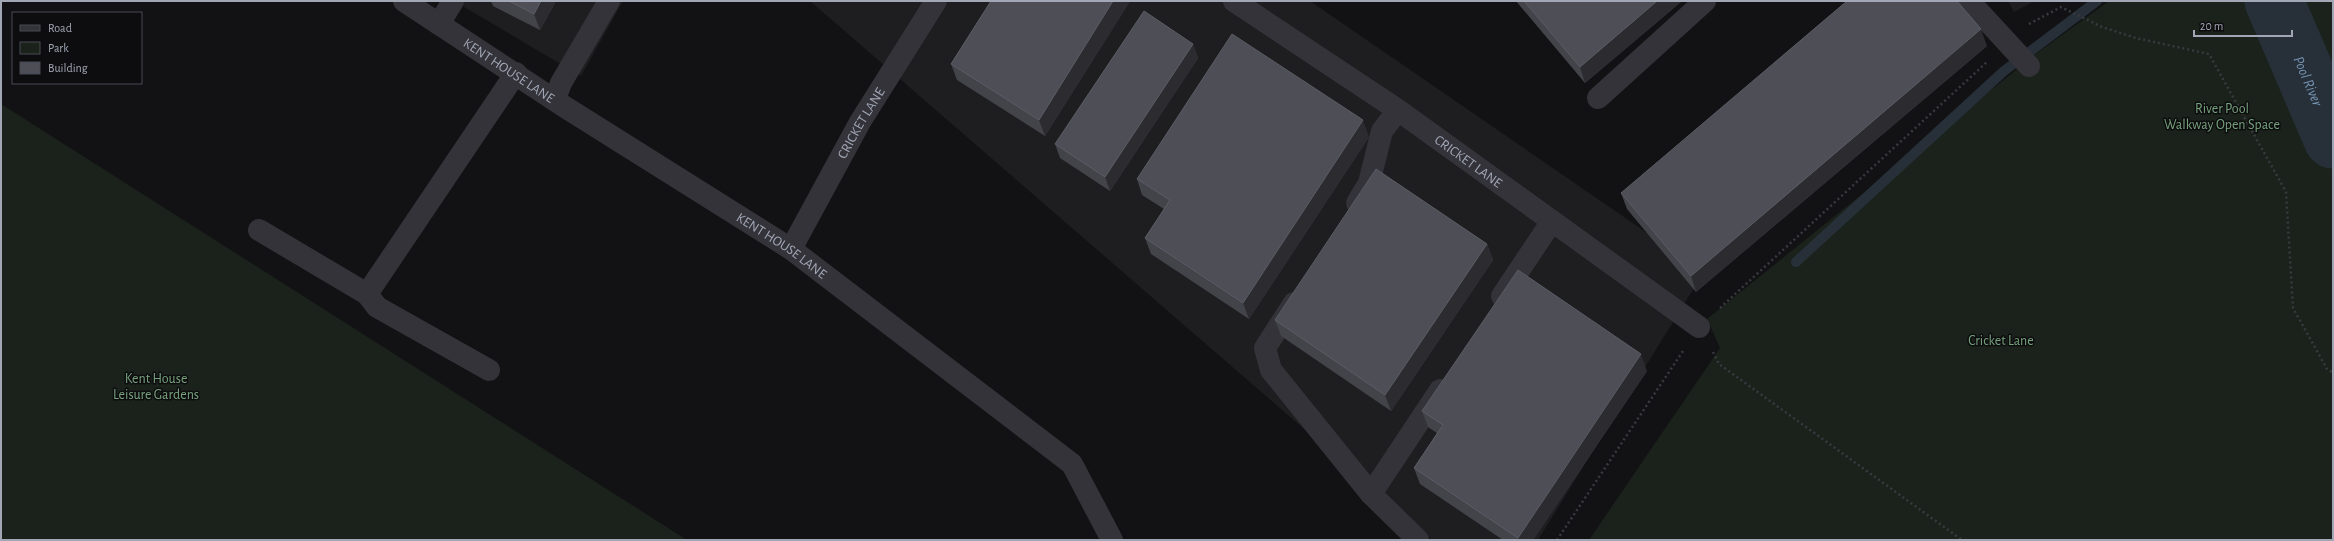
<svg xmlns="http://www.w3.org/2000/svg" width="2334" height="541" viewBox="0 0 2334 541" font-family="'Alegreya Sans',sans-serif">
<rect width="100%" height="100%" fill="#121214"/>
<g fill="#1e1e21">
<path d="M454 1H623L581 76Z"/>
<path d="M810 1H1310L1704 272 1538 540H1432Z"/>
<path d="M2008 1H2035L2014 12Z"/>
</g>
<g fill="#1a221b">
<path d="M2109 1H2281L2304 37 2289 1H2333V540H1589L1720 348 1707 319 2037 53Z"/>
<path d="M1 104 687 540H1Z"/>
</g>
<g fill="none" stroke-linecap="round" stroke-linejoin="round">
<path stroke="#273038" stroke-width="10" d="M1796 262 2004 71 2097 1"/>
<path stroke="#273038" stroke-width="59" id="s1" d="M2274 1 2333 139"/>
<g stroke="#393a40" stroke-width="2.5" stroke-dasharray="2 3" stroke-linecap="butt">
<path d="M2029 24 2061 7 2102 27 2136 38 2209 54 2286 192 2293 308 2327 369 2333 373"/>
<path d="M1720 308 1987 62"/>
<path d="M1713 352 1719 364 1962 540"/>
<path d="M1557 540 1683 351"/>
</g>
<g stroke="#333339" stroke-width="22">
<path id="s2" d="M404 1 565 107 791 249 1072 464 1112 540"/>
<path id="s3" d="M1234 1 1398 110 1699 327"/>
<path d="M1969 1 2029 66"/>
<path d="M439 24 453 1"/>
<path d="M1598 98 1705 1"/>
<path d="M555 99 561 83 609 1"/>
<path d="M1357 203 1369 183 1382 131 1398 110"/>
<path d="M259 230 367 294"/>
<path id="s4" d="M791 249 860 122 936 1"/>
<path d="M1502 296 1552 221"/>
<path d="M1294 303 1265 348 1271 370 1371 494 1418 540"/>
<path d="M489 370 377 307 367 294 516 73"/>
<path d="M1371 494 1440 390"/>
</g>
</g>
<g fill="#43434a">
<path d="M491 1H556L540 30 493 6Z"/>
<path d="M991 1H1130L1045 136 957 80 951 64Z"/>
<path d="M1516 1H1682L1585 83Z"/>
<path d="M1193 44 1198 58 1110 191 1060 158 1055 144Z"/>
<path d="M1987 46 1696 292 1627 209 1621 193Z"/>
<path d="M1369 137 1249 319 1151 254 1145 238 1164 209 1142 195 1137 179Z"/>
<path d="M1487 244 1493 260 1391 411 1281 336 1275 320Z"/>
<path d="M1647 371 1533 540H1503L1420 484 1414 468 1437 433 1428 427 1422 411Z"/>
</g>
<g fill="#2b2b30">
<path d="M541 1H556L540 30 534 14Z"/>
<path d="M1113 1H1130L1045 136 1039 120Z"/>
<path d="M1657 1H1682L1585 83 1580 67Z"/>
<path d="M1981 29 1987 46 1696 292 1691 276Z"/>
<path d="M1193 44 1198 58 1110 191 1105 177Z"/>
<path d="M1363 120 1369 137 1249 319 1243 303Z"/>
<path d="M1487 244 1493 260 1391 411 1385 395Z"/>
<path d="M1641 354 1647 371 1533 540H1518V538Z"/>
</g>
<g fill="#4d4e56" stroke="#5b5c65">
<path d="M509 1H541L534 14Z"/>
<path d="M991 1H1113L1039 120 951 64Z"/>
<path d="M1524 1H1657L1580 67Z"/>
<path d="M1847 1H1957L1981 29 1691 276 1621 193Z"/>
<path d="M1144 11 1193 44 1105 177 1055 144Z"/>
<path d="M1232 34 1363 120 1243 303 1145 238 1170 200 1137 179Z"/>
<path d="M1376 169 1487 244 1385 395 1275 320Z"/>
<path d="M1518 270 1641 354 1518 538 1414 468 1443 425 1422 411Z"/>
</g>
<g text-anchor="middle" stroke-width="3" stroke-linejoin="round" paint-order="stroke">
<g font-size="14" fill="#a2a7b6" stroke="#0d0d0f">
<text dy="5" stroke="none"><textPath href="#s2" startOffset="126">KENT HOUSE LANE</textPath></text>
<text dy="5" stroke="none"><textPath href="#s4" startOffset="144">CRICKET LANE</textPath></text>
<text dy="5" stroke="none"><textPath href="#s3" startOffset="284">CRICKET LANE</textPath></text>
<text dy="5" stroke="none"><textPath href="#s2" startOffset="450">KENT HOUSE LANE</textPath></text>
</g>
<g font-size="14" fill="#77a27c" stroke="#0d0d0f">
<text x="2222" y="113">River Pool<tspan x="2222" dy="16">Walkway Open Space</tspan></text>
<text x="2001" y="345">Cricket Lane</text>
<text x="156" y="383">Kent House<tspan x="156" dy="16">Leisure Gardens</tspan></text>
</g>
<g font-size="15" font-style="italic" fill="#7694b4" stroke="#0d0d0f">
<text dy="5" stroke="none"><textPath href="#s1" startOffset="87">Pool River</textPath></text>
</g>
</g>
<rect width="2334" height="541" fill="none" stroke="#a2a7b6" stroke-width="4"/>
<rect x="12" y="12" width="130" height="72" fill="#0d0d0f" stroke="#494b52"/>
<rect x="20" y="25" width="20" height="6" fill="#333339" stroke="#494b52"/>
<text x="48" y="32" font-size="12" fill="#a2a7b6">Road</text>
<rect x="20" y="42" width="20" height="12" fill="#1a221b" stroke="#494b52"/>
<text x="48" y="52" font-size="12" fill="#a2a7b6">Park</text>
<rect x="20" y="62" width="20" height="12" fill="#4d4e56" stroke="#494b52"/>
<text x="48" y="72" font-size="12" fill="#a2a7b6">Building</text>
<path d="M2194 30v6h98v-6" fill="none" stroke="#a2a7b6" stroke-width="2"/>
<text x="2200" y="30" font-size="12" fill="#a2a7b6" stroke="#0d0d0f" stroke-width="3" paint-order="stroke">20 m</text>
</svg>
